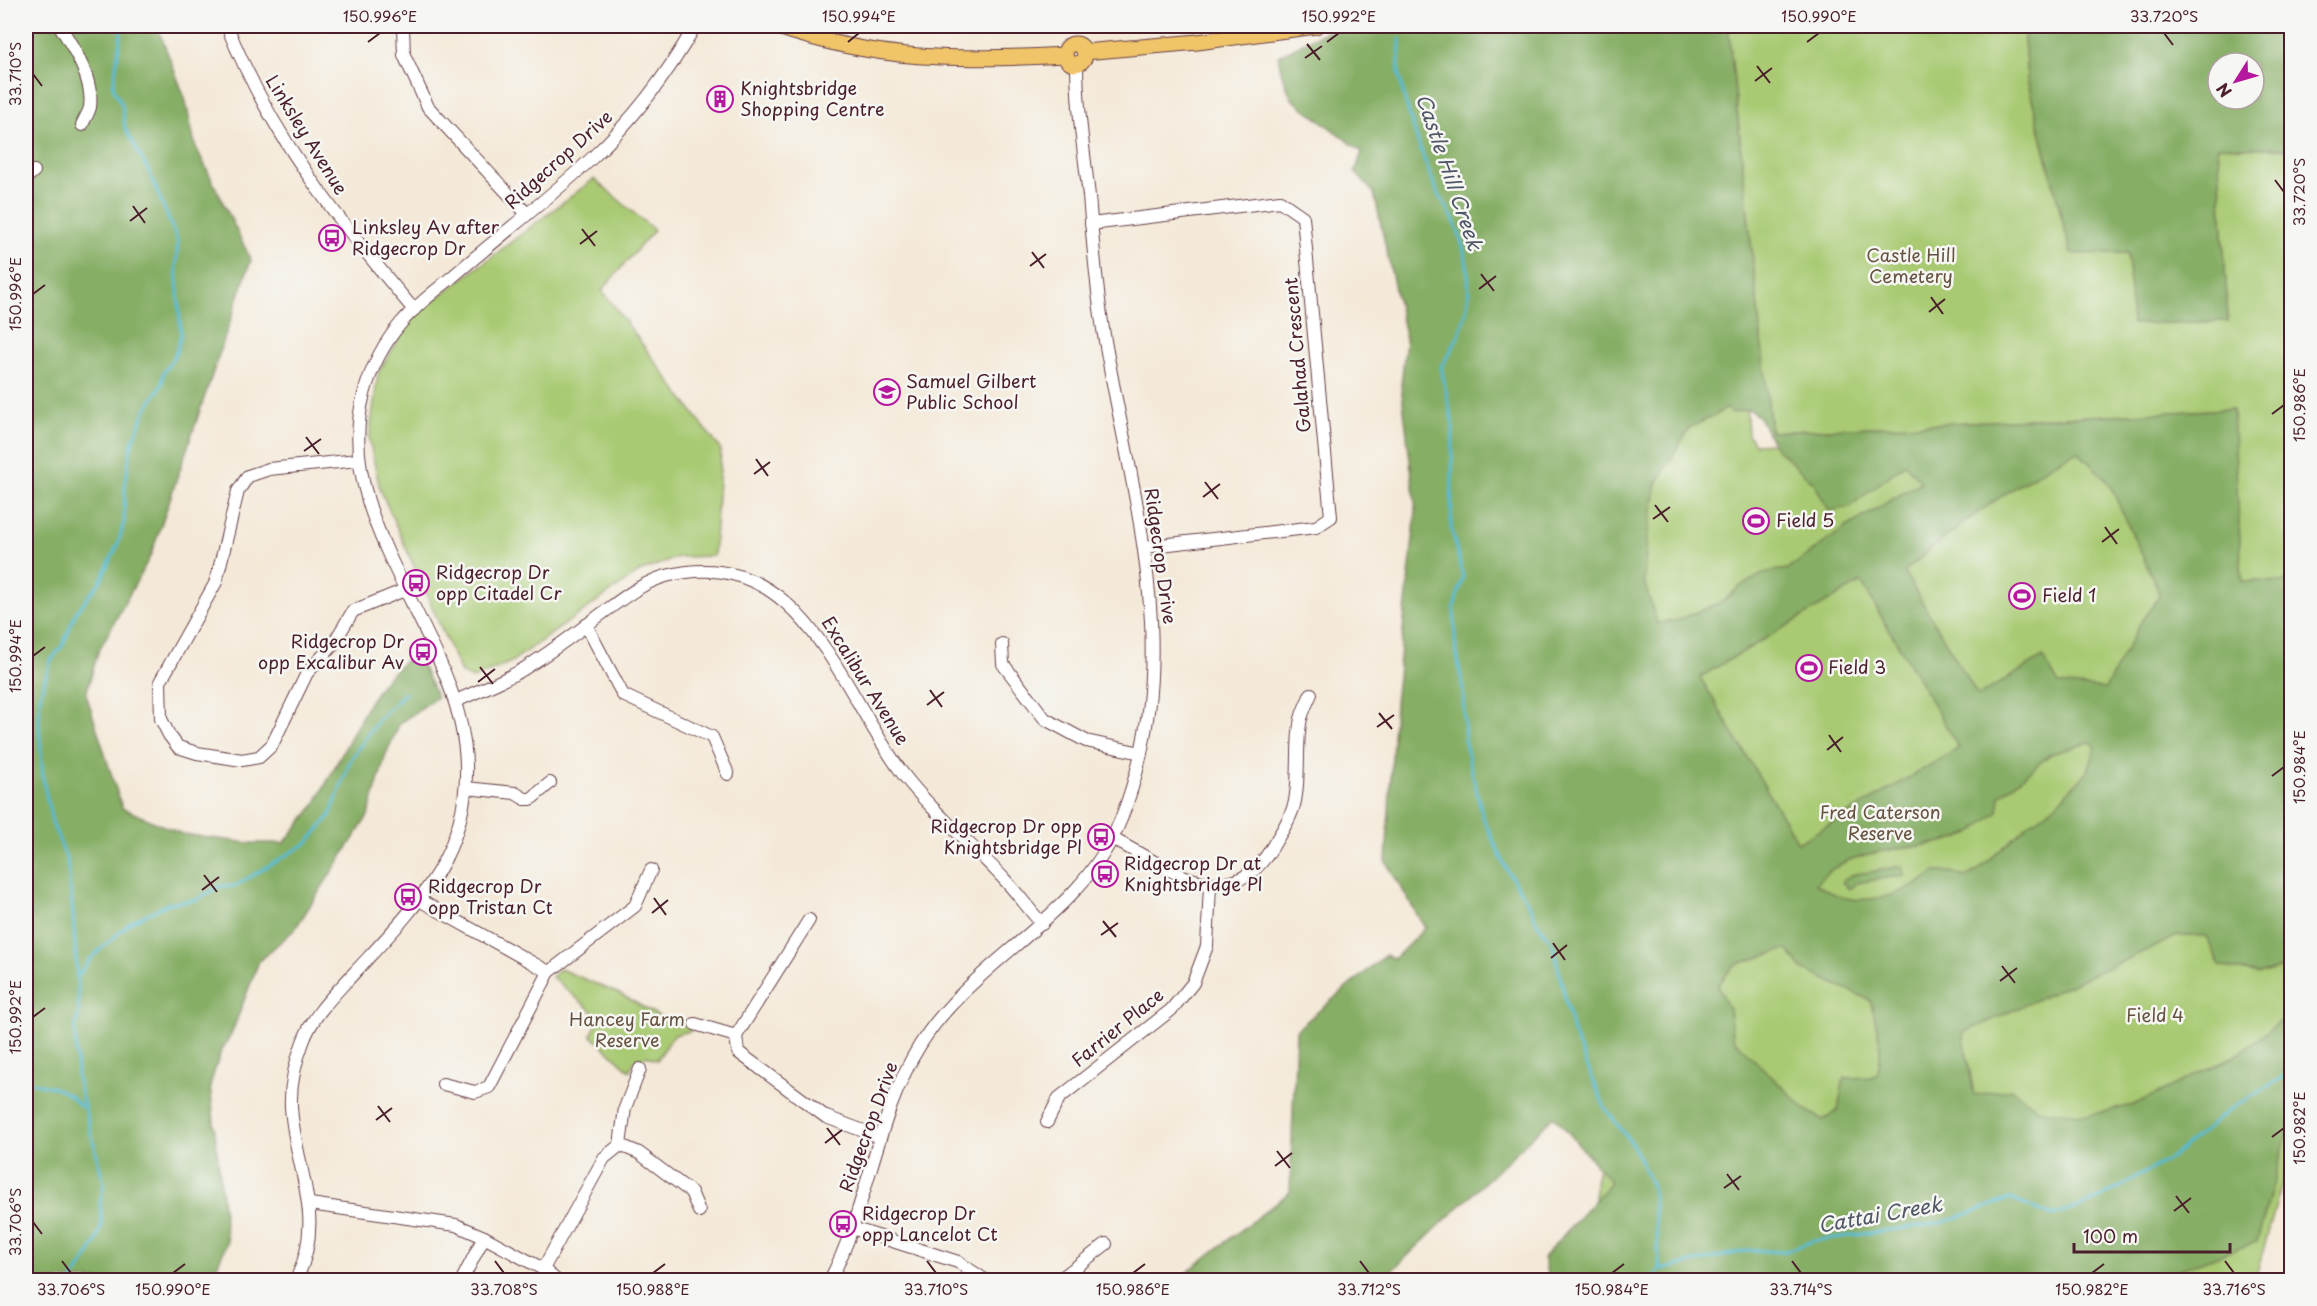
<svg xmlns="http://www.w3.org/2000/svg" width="2317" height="1306" viewBox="0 0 2317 1306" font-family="'Playpen Sans',sans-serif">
<rect width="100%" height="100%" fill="#f6f6f2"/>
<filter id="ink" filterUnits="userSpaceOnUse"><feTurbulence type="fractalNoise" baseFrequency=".0167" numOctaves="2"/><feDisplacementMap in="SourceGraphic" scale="12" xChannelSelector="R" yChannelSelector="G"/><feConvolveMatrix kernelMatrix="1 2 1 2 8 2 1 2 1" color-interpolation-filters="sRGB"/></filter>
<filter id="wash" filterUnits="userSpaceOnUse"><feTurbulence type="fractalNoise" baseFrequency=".008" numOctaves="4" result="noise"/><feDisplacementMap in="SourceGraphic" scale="24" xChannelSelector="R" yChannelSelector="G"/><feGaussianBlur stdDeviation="1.35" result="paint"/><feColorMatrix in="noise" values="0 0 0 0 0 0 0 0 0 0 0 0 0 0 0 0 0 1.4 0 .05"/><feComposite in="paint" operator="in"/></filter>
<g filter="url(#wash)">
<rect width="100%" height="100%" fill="#f4e9d8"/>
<g fill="#a9ca73" stroke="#7a744f" stroke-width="1.5">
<path d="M1727 26 1748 435 1755 444 2192 420 2203 619 2291 615V1151L2255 1280H2128L2122 1266 1595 1221V1182L1610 1111 1486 39Z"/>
<path d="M1728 26H2023L2027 79 2071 253H2128L2133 324 2228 321 2218 146 2291 149V582L2242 581 2232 409 1771 432Z"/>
<path d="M594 179 654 230 602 290 721 450 714 556 678 557 639 572 511 662 473 679 461 673 380 489 369 439 378 373 411 318Z"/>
<path d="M560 969 620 994 666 1020 688 1021 691 1031 674 1035 657 1060 647 1056 634 1061 630 1071 591 1035 600 1018 552 977Z"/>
</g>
<g fill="#86ae65" stroke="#686648" stroke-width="1.5" fill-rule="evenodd">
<path d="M26 26H157L185 98 195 145 251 260 151 555 98 652 86 694 122 808 182 834 248 843H284L314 806 370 701 383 682 415 651 437 697 400 723 386 754 368 816 295 929 259 961 231 1035 221 1051 210 1085 227 1243 211 1280H26V284L36 224 26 198Z"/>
<path d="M1412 26H1728L1771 432 2233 409 2242 581 2291 582V965L2258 974 2220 966 2206 936H2178L1963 1033 1974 1095 2011 1089 2040 1110 2089 1115 2133 1105 2237 1055 2291 1013V1120L2257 1242 2156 1278 1549 1280 1543 1258 1611 1182 1554 1116 1396 1267 1377 1280H1177L1290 1192 1296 1030 1386 955 1394 959 1425 928 1386 862 1395 703 1416 511 1401 385 1406 340 1374 193 1355 172 1362 152 1292 99 1282 75 1278 56 1325 32ZM1728 408 1732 413 1749 409 1759 417 1776 448 1814 483 1829 511 1849 507 1905 464 1921 482 1845 528 1788 569 1767 572 1740 586 1724 601 1675 621 1657 623 1644 581 1647 539 1657 483 1689 428ZM2077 451 2109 483 2158 590 2159 597 2142 620 2105 689 2059 684 2043 657 1978 696 1904 572C1956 526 2015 484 2077 451ZM1861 582 1959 748 1798 843 1700 677ZM2091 742 2096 747 2088 771 2053 807 2028 825 1977 871 1965 877 1951 872H1934C1914 891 1874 904 1846 898 1836 896 1825 889 1816 884 1852 840 1920 855 1968 834 1978 829 1988 819 1998 812L2000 796 2051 754ZM1787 949 1802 969 1870 1000C1876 1023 1885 1051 1877 1074L1871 1077 1844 1078 1838 1110 1823 1120 1806 1110 1733 1039 1729 1010 1718 985 1734 965Z"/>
<path d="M2023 26H2291V149L2218 146 2228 321 2132 324 2128 253 2071 254 2027 79ZM2218 63H2254V99H2218Z"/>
<path d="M1903 866 1905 875 1857 883 1849 889 1842 882 1851 875Z"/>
</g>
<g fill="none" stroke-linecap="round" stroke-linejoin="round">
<g stroke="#55bbd3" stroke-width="3">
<path d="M1400 39C1400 50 1398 62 1399 72 1403 100 1423 160 1435 186 1440 199 1450 210 1455 223 1476 277 1474 318 1441 367L1453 425 1451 527 1463 577 1454 607 1455 642 1463 690 1465 743 1483 818 1507 870 1532 909 1536 921 1553 945 1573 1032 1605 1108 1633 1145 1652 1186 1660 1270"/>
<path d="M77 977 92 957 131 922 170 903 196 900 220 886H235L307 843 330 816 350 761 378 720 405 693"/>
<path d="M26 1081C48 1086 67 1088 81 1107"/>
<path d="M73 1280 95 1244 102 1224 100 1202 104 1184 77 1078 75 1030 79 1011 73 914 67 860 52 822 43 780 39 725 40 695 51 660 63 645 76 612 100 582 118 544 124 522 125 485 131 446 145 411 162 384 163 374 176 353 181 334 176 267 178 242 149 172 125 128 122 105 113 87 122 26"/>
<path d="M1650 1280 1660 1270 1749 1250 1783 1252 1813 1241 1941 1223 2010 1199 2053 1216 2093 1202 2169 1159 2232 1108 2292 1072"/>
</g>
</g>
</g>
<g filter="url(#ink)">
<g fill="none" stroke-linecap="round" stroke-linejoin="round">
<defs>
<g id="minor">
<path d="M60 26C73 47 94 80 90 107 89 113 84 119 82 125"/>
<path d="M227 26C273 140 336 217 414 310"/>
<path d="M403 26 404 55 428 107 527 214"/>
<path d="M26 178 34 171"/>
<path d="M1091 224 1280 201 1303 217 1331 517 1316 527 1144 547"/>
<path d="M358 460 269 469 248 476 238 491 216 582 160 682 161 719 169 735 178 747 197 753 242 760 259 757 272 745 307 673 332 646 353 611 407 589"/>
<path d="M586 625 623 695 712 737 728 774"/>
<path d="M1002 644 1003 664 1045 719 1086 741 1141 753"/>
<path d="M456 701C478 691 501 682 522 670 549 653 575 634 600 615 621 600 641 583 666 576 802 541 840 691 903 774 933 813 971 843 1004 879 1017 893 1029 909 1042 924"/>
<path d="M466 788 515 793 525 799H531L550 783"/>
<path d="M1113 839C1167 867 1230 920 1273 846 1281 832 1292 817 1295 801 1300 775 1296 749 1300 724 1301 714 1307 703 1311 694"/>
<path d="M421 901 549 972"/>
<path d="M809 920 736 1036 738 1052 826 1117 880 1137"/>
<path d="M695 1024 736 1036"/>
<path d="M443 1084 475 1092 489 1087 549 972 635 906 651 870"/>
<path d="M1047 1122 1059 1098 1171 1010 1193 983 1207 946 1210 886"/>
<path d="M620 1145 625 1108 640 1069"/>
<path d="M310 1204 456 1225 484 1237 543 1269 556 1280"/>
<path d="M852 1228 958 1262 985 1280"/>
<path d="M543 1269 604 1158 620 1145 639 1153 691 1192 699 1211"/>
<path d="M296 1280C327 1217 295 1170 291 1107 290 1086 295 1063 303 1042 313 1014 335 994 355 972 413 909 469 857 466 764 462 636 329 523 364 394 371 368 384 343 401 323 415 306 434 292 451 278 497 238 546 201 591 159 633 120 667 75 695 26"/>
<path d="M462 1280 484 1237"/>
<path d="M830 1280C869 1206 875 1117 920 1045 975 957 1082 918 1121 819 1186 655 1132 499 1104 335 1096 289 1093 242 1089 196 1084 152 1077 107 1077 63"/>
<path d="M1059 1280 1106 1244"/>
</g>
<g id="major">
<path d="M775 26C877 61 959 61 1065 55"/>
<circle cx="1075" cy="54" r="10"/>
<path d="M1084 52 1198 42 1316 26"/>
</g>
</defs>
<use href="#minor" stroke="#643d45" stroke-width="14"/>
<use href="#major" stroke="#643d45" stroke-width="17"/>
<use href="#minor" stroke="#fff" stroke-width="12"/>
<use href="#major" stroke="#f0c469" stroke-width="15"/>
</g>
</g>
<path fill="none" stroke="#4a1f2b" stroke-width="2" d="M2164 33 2173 45M368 42 380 33M848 42 859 33M1327 42 1339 33M1807 42 1819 33M1307 44 1320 60M1305 58 1322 46M1757 66 1770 83M33 74 42 86M1755 81 1772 68M2275 180 2284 192M133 206 145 223M130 221 147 208M582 229 595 246M580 244 597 231M1032 252 1044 268M1030 266 1046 254M1481 274 1494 291M1479 289 1496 276M33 294 45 285M1931 297 1943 314M1929 312 1945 299M2272 414 2284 405M306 437 319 454M304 451 321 439M756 459 768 476M754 474 770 462M1205 482 1218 499M1203 497 1220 484M1655 505 1668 522M1653 519 1670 507M2105 527 2117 544M2102 542 2119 529M33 656 45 647M480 667 493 684M478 682 495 669M930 690 942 707M927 705 944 692M1379 713 1392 729M1377 727 1394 715M1829 735 1841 752M1827 750 1843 737M2272 776 2284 767M204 875 217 892M202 890 219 877M654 898 666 915M652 913 668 900M1103 921 1116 937M1101 935 1118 923M1553 943 1565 960M1551 958 1567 945M2002 966 2015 983M2000 981 2017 968M33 1017 45 1008M378 1106 390 1122M376 1120 392 1108M827 1128 840 1145M2272 1137 2284 1128M825 1143 842 1130M1277 1151 1290 1168M1275 1166 1292 1153M1727 1174 1739 1190M1724 1188 1741 1176M2176 1196 2189 1213M2174 1211 2191 1198M33 1222 42 1234M62 1261 71 1273M495 1261 504 1273M927 1261 936 1273M1360 1261 1369 1273M1792 1261 1801 1273M2225 1261 2234 1273M173 1273 185 1264M653 1273 665 1264M1133 1273 1145 1264M1612 1273 1624 1264M2092 1273 2104 1264"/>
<defs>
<symbol id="building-ring" viewBox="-11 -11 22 22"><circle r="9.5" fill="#f6f6f2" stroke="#b5179e" stroke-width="1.5"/><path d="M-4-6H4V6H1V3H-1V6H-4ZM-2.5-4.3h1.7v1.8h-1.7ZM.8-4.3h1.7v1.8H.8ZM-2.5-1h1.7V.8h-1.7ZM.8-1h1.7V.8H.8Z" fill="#b5179e"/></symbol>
<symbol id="bus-ring" viewBox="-11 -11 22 22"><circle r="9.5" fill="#f6f6f2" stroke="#b5179e" stroke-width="1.5"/><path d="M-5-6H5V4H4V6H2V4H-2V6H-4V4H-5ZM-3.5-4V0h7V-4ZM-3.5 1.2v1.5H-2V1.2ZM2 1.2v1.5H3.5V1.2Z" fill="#b5179e"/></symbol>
<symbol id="school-ring" viewBox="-11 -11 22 22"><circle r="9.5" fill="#f6f6f2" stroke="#b5179e" stroke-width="1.5"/><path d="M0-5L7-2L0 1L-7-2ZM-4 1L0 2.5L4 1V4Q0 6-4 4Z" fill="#b5179e"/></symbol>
<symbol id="stadium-ring" viewBox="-11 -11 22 22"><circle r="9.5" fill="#f6f6f2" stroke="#b5179e" stroke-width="1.5"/><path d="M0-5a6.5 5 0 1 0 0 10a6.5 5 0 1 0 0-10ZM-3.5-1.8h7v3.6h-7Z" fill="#b5179e"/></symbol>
</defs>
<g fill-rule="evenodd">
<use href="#building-ring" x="705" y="84" width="30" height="30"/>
<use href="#bus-ring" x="317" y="223" width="30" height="30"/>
<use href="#school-ring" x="872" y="377" width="30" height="30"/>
<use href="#stadium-ring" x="1741" y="506" width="30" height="30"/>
<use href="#bus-ring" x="401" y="568" width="30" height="30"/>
<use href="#stadium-ring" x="2007" y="581" width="30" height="30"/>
<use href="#bus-ring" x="408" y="637" width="30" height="30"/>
<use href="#stadium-ring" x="1794" y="653" width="30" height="30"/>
<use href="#bus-ring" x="1086" y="822" width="30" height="30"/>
<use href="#bus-ring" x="1090" y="859" width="30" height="30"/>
<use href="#bus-ring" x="393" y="882" width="30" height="30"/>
<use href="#bus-ring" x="828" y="1209" width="30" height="30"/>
</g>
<g text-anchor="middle" stroke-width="5" stroke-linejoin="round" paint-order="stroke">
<g font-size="18" fill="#4a1f2b" stroke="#f6f6f2" text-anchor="start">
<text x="740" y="95">Knightsbridge<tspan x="740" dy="21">Shopping Centre</tspan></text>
<text x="352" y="234">Linksley Av after<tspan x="352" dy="21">Ridgecrop Dr</tspan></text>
<text x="906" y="388">Samuel Gilbert<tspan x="906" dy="21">Public School</tspan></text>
<text x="1776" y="527">Field 5</text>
<text x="436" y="579">Ridgecrop Dr<tspan x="436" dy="21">opp Citadel Cr</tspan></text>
<text x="2042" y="602">Field 1</text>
<text x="404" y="648" text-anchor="end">Ridgecrop Dr<tspan x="404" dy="21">opp Excalibur Av</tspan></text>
<text x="1828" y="674">Field 3</text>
<text x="1082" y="833" text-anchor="end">Ridgecrop Dr opp<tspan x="1082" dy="21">Knightsbridge Pl</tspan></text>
<text x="1124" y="870">Ridgecrop Dr at<tspan x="1124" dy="21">Knightsbridge Pl</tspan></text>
<text x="428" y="893">Ridgecrop Dr<tspan x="428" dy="21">opp Tristan Ct</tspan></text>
<text x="862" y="1220">Ridgecrop Dr<tspan x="862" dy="21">opp Lancelot Ct</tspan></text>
</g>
<g font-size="18" fill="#4a1f2b" stroke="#f6f6f2">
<text transform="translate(306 135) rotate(58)" y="6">Linksley Avenue</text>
<text transform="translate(559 160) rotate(-42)" y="6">Ridgecrop Drive</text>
<text transform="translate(1298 355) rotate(-95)" y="6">Galahad Crescent</text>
<text transform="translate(1160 556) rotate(82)" y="6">Ridgecrop Drive</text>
<text transform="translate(865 681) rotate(58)" y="6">Excalibur Avenue</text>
<text transform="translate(1118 1028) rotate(-39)" y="6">Farrier Place</text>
<text transform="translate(869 1127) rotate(-70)" y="6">Ridgecrop Drive</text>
</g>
<g font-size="18" fill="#665241" stroke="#f6f6f2">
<text x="1911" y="262">Castle Hill<tspan x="1911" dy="21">Cemetery</tspan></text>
<text x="1880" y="819">Fred Caterson<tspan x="1880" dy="21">Reserve</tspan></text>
<text x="2155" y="1022">Field 4</text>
<text x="627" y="1026">Hancey Farm<tspan x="627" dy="21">Reserve</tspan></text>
</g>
<g font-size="20" font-style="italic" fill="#4e5666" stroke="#f6f6f2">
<text transform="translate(1449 172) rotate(71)" y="7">Castle Hill Creek</text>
<text transform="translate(1880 1215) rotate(-10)" y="7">Cattai Creek</text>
</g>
</g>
<rect width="2317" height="1306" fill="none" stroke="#f6f6f2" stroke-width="66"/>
<g transform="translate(2236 81) rotate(233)"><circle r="28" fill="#f6f6f2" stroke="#b1a0a2" stroke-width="1.5"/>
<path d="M0-4.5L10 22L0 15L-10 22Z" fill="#b5179e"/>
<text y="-9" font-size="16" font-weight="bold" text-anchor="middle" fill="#4a1f2b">N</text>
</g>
<path d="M2074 1243v9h156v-9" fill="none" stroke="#4a1f2b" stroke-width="3"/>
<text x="2083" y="1243" font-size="18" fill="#4a1f2b" stroke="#f6f6f2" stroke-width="4.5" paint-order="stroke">100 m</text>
<rect x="33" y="33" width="2251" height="1240" fill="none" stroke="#4a1f2b" stroke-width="2"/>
<g font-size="15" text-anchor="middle" fill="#4a1f2b">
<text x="380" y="22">150.996°E</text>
<text x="859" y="22">150.994°E</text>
<text x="1339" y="22">150.992°E</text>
<text x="1819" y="22">150.990°E</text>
<text x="2164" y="22">33.720°S</text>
<text transform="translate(16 74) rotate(-90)" y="5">33.710°S</text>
<text transform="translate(2300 192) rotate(-90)" y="5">33.720°S</text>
<text transform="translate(16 294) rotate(-90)" y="5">150.996°E</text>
<text transform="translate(2300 405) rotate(-90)" y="5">150.986°E</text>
<text transform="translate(16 656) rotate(-90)" y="5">150.994°E</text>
<text transform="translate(2300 767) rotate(-90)" y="5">150.984°E</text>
<text transform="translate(16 1017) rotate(-90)" y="5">150.992°E</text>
<text transform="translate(2300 1128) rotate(-90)" y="5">150.982°E</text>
<text transform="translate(16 1222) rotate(-90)" y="5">33.706°S</text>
<text x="71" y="1295">33.706°S</text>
<text x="173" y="1295">150.990°E</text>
<text x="504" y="1295">33.708°S</text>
<text x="653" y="1295">150.988°E</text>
<text x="936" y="1295">33.710°S</text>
<text x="1133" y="1295">150.986°E</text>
<text x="1369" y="1295">33.712°S</text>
<text x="1612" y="1295">150.984°E</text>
<text x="1801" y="1295">33.714°S</text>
<text x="2092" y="1295">150.982°E</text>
<text x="2234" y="1295">33.716°S</text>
</g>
</svg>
